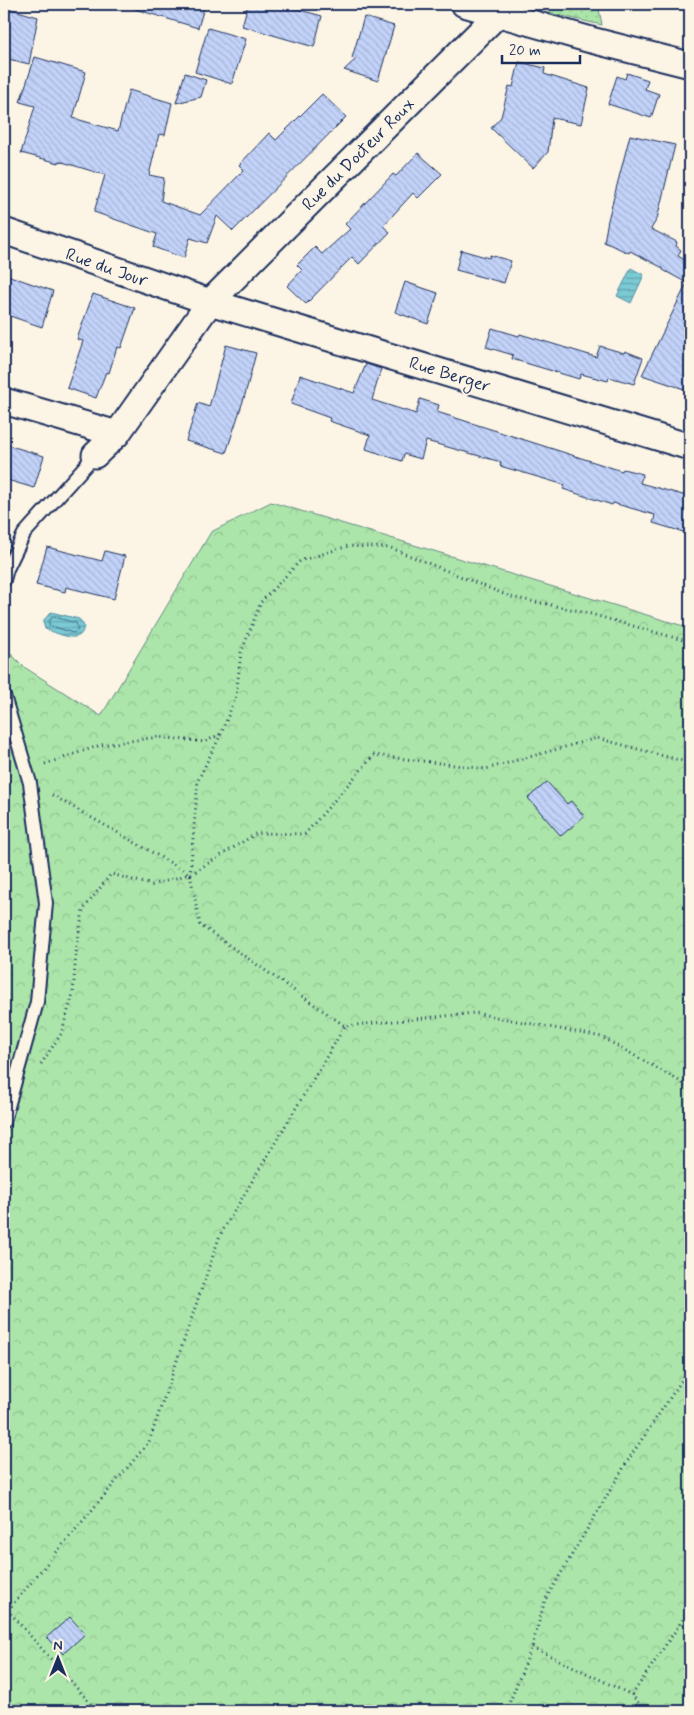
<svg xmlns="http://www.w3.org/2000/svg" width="694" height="1715" viewBox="0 0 694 1715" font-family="Mynerve,sans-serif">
<defs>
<pattern id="grass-dots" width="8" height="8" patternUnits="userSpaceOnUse" patternTransform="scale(1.25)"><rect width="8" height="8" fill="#ace5a9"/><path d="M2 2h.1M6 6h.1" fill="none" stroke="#93c594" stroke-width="1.8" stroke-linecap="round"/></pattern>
<pattern id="forest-crowns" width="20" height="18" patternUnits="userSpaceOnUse" patternTransform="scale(1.25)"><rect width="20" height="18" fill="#ace5a9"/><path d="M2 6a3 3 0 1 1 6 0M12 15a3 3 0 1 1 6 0" fill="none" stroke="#93c594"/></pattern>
<pattern id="water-rules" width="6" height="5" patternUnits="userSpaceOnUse" patternTransform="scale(1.25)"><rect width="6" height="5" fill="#7acad4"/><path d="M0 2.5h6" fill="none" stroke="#63a4af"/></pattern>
<pattern id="building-back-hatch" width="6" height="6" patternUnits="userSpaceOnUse" patternTransform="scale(1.25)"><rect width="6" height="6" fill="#c2d2f8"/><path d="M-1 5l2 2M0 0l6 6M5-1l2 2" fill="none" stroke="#a6b5d7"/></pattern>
</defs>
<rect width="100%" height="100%" fill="#fcf5e5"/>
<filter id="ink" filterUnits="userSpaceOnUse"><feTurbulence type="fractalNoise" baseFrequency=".02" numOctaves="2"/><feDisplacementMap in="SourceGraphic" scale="10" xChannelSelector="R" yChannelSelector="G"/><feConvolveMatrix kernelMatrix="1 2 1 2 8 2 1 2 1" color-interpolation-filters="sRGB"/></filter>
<g filter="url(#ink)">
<path fill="url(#grass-dots)" stroke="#648a84" d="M548 4H590L591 5 598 4 602 25 549 13Z"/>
<path fill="url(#forest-crowns)" stroke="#648a84" d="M271 502 690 628V1711H4V647L24 667 101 716 211 532Z"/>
<g fill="url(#water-rules)" stroke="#548ca5">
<path d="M631 268 644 275 631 303 617 296Z"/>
<path d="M51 612 79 619C82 622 85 625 83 630 79 645 55 632 45 629L43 621Z"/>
</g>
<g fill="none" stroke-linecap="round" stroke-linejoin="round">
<path stroke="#416d8d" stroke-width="1" d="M54 617 76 623 78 630 73 633 49 625V621Z"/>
</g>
<g fill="url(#building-back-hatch)" stroke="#1b2f5e">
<path d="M135 4H205L198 28 135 9Z"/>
<path d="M248 4H278L322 16 314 47 242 26Z"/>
<path d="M4 7 38 17 29 64 4 58Z"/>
<path d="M364 17 394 26 378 81 344 70 356 59 352 58Z"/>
<path d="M208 28 246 39 232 84 195 72Z"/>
<path d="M35 57 86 72 73 118 118 131 129 90 172 103 165 135 159 134 149 175 164 178 161 201 200 215 244 170 239 165 269 133 276 140 322 94 346 117 233 231 217 216 207 243 190 238 184 258 153 247 157 234 94 212 105 175 59 161V163L21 153 35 106 20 102Z"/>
<path d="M519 62 545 68 544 74 589 88 581 124 552 118 548 152 533 168 491 128 501 117 509 86 513 87Z"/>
<path d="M185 73 206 80 201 97 176 103Z"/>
<path d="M627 73 648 80 645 89 659 94 651 118 608 104 617 76 625 79Z"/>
<path d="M630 135 675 145 657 219 651 229 677 242 676 246 681 250 678 256 690 263V391L642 375 687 283 663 270V268L630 251 629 253 604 242 608 220Z"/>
<path d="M418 153 442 174 418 198 413 193 383 226 390 232 359 264 352 257 306 304 287 286 302 270 297 265 315 247 322 254 350 229 345 224 393 174 396 176Z"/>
<path d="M461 250 489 258 490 255 511 261 504 283 456 270Z"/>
<path d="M4 274 53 291 42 327 4 314Z"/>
<path d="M405 282 438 293 428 324 395 312Z"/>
<path d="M93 294 135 308 121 348 117 347 109 373 106 372 96 398 67 388 83 341 77 339Z"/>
<path d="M492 328 519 336 520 334 596 357 600 346 624 353 625 351 643 358 634 384 609 377 608 381 581 374 579 379 512 359 513 355 486 347Z"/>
<path d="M226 345 256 353 245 395 226 453 186 441 198 403 209 407Z"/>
<path d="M366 364 381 369 372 400 416 414 420 399 439 405 437 412 622 471 623 469 643 474 640 483 690 497V534L653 523 655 515 613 503 612 505 563 489 565 485 500 466 501 462 426 441 421 459 404 454 402 461 366 449 370 435 329 421 330 418 291 404 300 375 354 393Z"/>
<path d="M4 444 44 456 34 488 4 479Z"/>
<path d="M47 547 102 561 105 551 125 556 114 599 66 587 65 592 36 585Z"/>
<path d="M547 782 567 804 571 801 584 816 561 836 528 798Z"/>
<path d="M70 1617 85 1634 63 1654 47 1637Z"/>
</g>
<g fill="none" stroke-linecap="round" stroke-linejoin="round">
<defs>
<g id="lane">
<path d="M4 580 7 569 24 534 95 455"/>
<path d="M4 696 30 783 46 903 37 1002 4 1121"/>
</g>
<g id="street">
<path d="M464 4 591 40 690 65"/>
<path d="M4 231 210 302 690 447"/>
<path d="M4 401 117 434"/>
<path d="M95 455 117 434 210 302 499 13 500 4"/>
</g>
</defs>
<use href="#lane" stroke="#1b2f5e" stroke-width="16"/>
<use href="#street" stroke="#1b2f5e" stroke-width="29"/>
<g stroke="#1b2f5e" stroke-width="3" stroke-dasharray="1 4" stroke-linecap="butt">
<path d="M45 764 101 745 158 737 205 742 220 734"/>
<path d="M4 782H11"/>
<path d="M4 794 13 790"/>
<path d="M52 795 190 874 200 925 345 1026 475 1013 602 1037 690 1087"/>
<path d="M191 874 257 833 305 834 374 755 486 769 597 738 690 763"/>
<path d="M41 1064 61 1034 73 994 76 953 83 910 111 874 152 885 190 874 198 780 221 734 236 696 241 653 261 602 300 561 348 546 391 548 511 597 580 611 690 642"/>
<path d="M4 1606 97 1711"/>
<path d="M8 1610 149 1442 220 1235 345 1026"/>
<path d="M532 1647 632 1695 645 1711"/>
<path d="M632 1695 690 1609"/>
<path d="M506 1711 532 1647 545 1600 630 1457 690 1368"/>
</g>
<use href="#lane" stroke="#fcf5e5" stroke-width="12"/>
<use href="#street" stroke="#fcf5e5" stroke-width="25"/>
</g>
</g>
<g text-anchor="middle" stroke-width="4" stroke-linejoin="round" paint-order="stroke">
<g font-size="18" fill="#1b2f5e" stroke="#fcf5e5">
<text transform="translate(358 154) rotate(-45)" y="6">Rue du Docteur Roux</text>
<text transform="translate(107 267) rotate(19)" y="6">Rue du Jour</text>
<text transform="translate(450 374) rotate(17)" y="6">Rue Berger</text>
</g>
</g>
<rect width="694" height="1715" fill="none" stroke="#fcf5e5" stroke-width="20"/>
<rect x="10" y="10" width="674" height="1695" fill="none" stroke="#1b2f5e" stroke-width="2" filter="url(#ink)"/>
<g transform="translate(58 1658)" stroke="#fcf5e5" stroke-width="4" paint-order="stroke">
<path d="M0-4L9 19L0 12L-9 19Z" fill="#1b2f5e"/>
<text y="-8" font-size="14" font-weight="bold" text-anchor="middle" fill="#1b2f5e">N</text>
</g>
<path d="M502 55v8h78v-8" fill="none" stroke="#1b2f5e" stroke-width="2.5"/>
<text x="509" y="55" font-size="15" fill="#1b2f5e" stroke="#fcf5e5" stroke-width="4" paint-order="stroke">20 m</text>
</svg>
